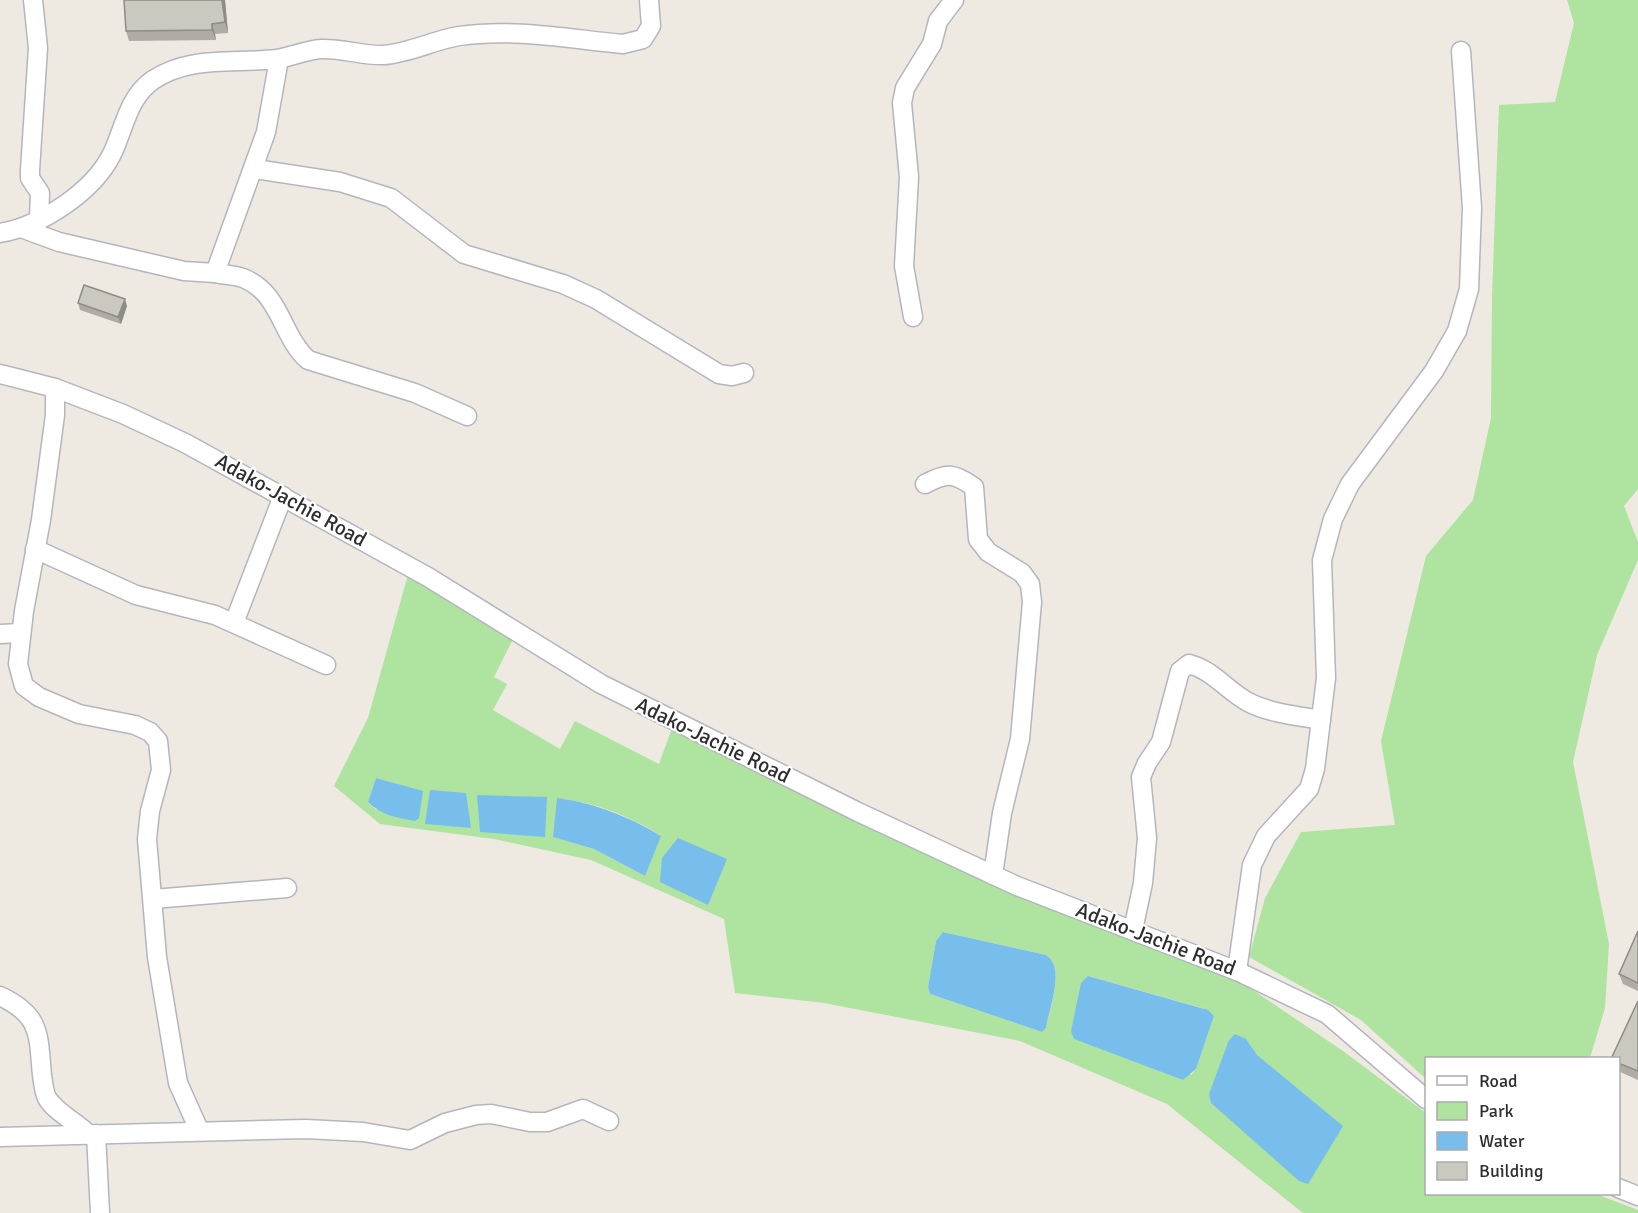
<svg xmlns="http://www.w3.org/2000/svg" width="1638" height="1213" viewBox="0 0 1638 1213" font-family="Signika,sans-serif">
<rect width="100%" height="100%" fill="#eeeae1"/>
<g fill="#aee3a0" fill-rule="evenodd">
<path d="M1567 0H1638V489L1624 506 1638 542V560L1597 655 1573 762 1609 944 1605 1008 1590 1058H1426V1079L1361 1020 1249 957 1265 898 1301 832 1395 825 1381 741 1426 556 1473 500 1491 418 1492 296 1499 105 1555 102 1574 23Z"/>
<path d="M409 571 514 637 494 677 507 684 493 710 560 749 575 721 659 764 672 728 876 827 1247 986 1343 1051 1426 1113V1194H1596L1638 1210V1213H1303L1167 1104 1020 1041 824 1003 735 993 724 919 591 860 494 839 380 824 334 786 368 718ZM376 778 397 784 376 810 368 802ZM557 799C591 800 631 817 660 835L645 876 594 849 554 837ZM943 932 1046 955C1066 968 1049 1009 1046 1028L1042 1032 930 994 928 987 936 941ZM1088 976 1202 1008 1214 1016 1196 1069 1191 1075ZM1246 1039 1256 1055 1299 1181Z"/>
</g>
<g fill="#78beec">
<path d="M376 778 423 791 419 818 415 821C397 818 381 815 368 802Z"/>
<path d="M430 790 466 793 471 828 425 824Z"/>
<path d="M477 795 547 797 545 837 480 832Z"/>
<path d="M557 798C592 802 630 817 661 836L645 876 594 849 553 837Z"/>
<path d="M678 838 727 859 708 905 660 882 662 858Z"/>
<path d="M943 932 1046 955C1066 968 1049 1008 1046 1028L1042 1032 930 994 928 987 936 941Z"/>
<path d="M1088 976 1208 1010 1214 1016 1196 1069 1183 1080 1074 1039 1071 1031 1081 983Z"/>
<path d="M1235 1034 1246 1039 1257 1055 1343 1126 1308 1184 1299 1181 1211 1103 1209 1094 1229 1040Z"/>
</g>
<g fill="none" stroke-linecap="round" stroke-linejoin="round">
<defs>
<g id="minor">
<path d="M33 0 38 48 30 170V178L40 193 39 219"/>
<path d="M255 169 340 182 391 198 464 254 563 284 596 299 719 374 732 376 744 373"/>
<path d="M21 228 59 242 184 271 215 273 266 132 279 59"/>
<path d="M0 233C41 226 93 192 112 154 124 129 128 97 153 80 191 55 234 64 277 59 291 57 306 50 321 49 342 48 363 56 384 55 410 53 434 40 459 36 513 28 569 39 623 44L643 39 651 26 649 0"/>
<path d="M215 273C224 275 235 275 243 278 281 293 281 336 308 360L415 393 467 416"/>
<path d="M913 317 904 266 909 177 902 103 905 88 932 44 938 21 954 0"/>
<path d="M0 374 55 388 123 414 185 443 428 577 601 684 858 812 1017 886 1237 971 1327 1014 1426 1099"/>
<path d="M55 388V415L41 520 24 611 18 664 24 686 39 697 79 714 135 725 150 732 158 741 161 770 150 811 147 839 157 957 178 1083 199 1130"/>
<path d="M925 484C947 472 954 473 974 487L978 539 988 552 1022 573 1030 584 1032 602 1020 739 1002 813 993 875"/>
<path d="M35 549 136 595 215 615 326 665"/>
<path d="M234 623 283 496"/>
<path d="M0 634 21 633"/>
<path d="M153 899 287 888"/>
<path d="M1133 930 1143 883 1147 838 1141 777 1147 763 1161 742 1180 671 1189 664C1213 670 1226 690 1248 702 1269 713 1298 716 1321 720"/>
<path d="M1237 971 1252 865 1266 836 1309 789 1315 769 1326 678 1322 560 1333 519 1350 484 1434 371 1457 331 1469 289 1472 208 1461 51"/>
<path d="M0 996C42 1016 38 1035 42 1075 43 1082 44 1092 47 1098 56 1113 77 1122 89 1135"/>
<path d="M96 1134 100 1213"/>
<path d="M0 1137 306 1129 363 1132 410 1140 445 1123 476 1115 491 1114 530 1122H547L583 1109 609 1121"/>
<path d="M1618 1188 1638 1196"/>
</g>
</defs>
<use href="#minor" stroke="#b4b5c0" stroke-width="21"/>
<use href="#minor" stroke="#fff" stroke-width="18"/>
</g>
<g fill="#aeaca4">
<path d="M225 0 228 33 215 34 216 40 129 41 126 31Z"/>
<path d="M78 303 127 306 121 324 80 310Z"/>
<path d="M1638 931V991L1623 984 1619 974Z"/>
<path d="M1638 1001V1080L1618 1071V1059Z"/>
</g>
<g fill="#8d8c86">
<path d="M222 0H225L228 33 225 22Z"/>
<path d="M212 24 215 34 216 40 212 30Z"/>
<path d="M125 299 127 306 121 324 118 317Z"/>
</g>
<g fill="#cac8bf" stroke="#8d8c86" stroke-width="1.5">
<path d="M124 0H222L225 22 212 24V30L126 31Z"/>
<path d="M84 285 125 299 118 317 78 303Z"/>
<path d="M1638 931V983L1619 974Z"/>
<path d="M1638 1001V1071L1618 1063V1059H1611Z"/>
</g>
<g text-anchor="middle" stroke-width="4.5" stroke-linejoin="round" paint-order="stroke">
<g font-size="21" fill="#2e2e2e" stroke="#fff">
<text transform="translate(291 500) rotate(29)" y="7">Adako-Jachie Road</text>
<text transform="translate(713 740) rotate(26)" y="7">Adako-Jachie Road</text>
<text transform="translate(1156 939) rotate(21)" y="7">Adako-Jachie Road</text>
</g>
</g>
<rect x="1425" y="1057" width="195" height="138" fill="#ffffff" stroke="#ababab" stroke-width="1.5"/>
<rect x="1437" y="1076" width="30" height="9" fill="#ffffff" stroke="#ababab" stroke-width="1.5"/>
<text x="1479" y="1087" font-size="18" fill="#2e2e2e">Road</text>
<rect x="1437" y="1102" width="30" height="18" fill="#aee3a0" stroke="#ababab" stroke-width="1.5"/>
<text x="1479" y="1117" font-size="18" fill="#2e2e2e">Park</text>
<rect x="1437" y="1132" width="30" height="18" fill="#78beec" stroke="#ababab" stroke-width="1.5"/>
<text x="1479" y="1147" font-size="18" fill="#2e2e2e">Water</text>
<rect x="1437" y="1162" width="30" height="18" fill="#cac8bf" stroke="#ababab" stroke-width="1.5"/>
<text x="1479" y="1177" font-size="18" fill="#2e2e2e">Building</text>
</svg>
